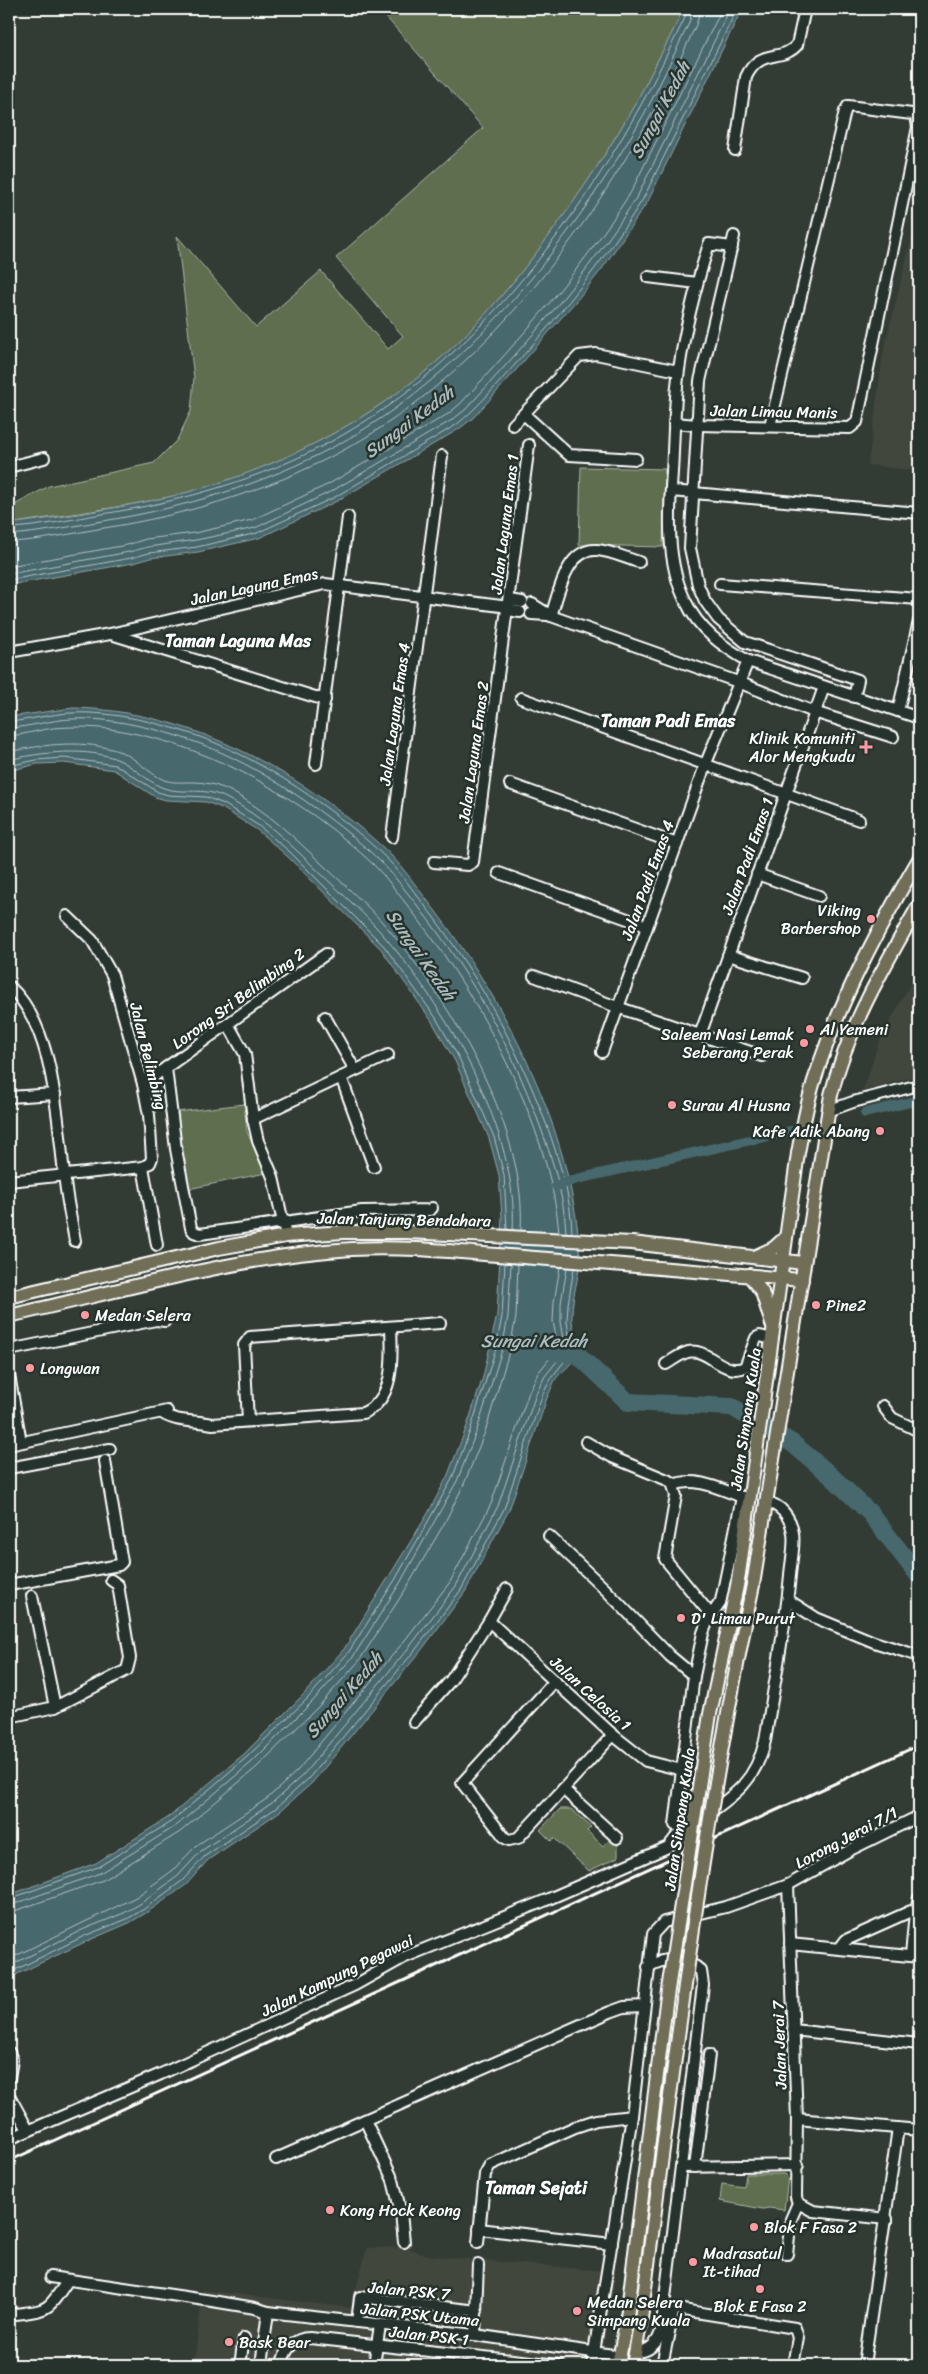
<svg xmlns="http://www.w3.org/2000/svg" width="928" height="2374" viewBox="0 0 928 2374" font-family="Sriracha,sans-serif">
<rect width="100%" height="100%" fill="#333c34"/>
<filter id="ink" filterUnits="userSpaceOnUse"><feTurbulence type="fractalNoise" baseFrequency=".02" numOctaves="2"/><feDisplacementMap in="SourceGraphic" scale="10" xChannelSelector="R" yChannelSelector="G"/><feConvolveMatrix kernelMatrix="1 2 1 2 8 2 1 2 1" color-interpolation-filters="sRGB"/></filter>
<g filter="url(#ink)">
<g fill="#42473c">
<path d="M919 209V471L868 465 883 354Z"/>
<path d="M919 968V1075L863 1091 879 1042Z"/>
<path d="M404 2247 431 2256 616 2272 600 2365H194L203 2290 351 2308 367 2248Z"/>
</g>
<g fill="#5e6e50" stroke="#aeb6a8">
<path d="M379 9H683C676 27 666 44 657 62 633 111 605 156 574 201 528 267 476 333 412 382 342 436 259 475 173 496 119 508 64 515 9 524V508L49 486 154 463 177 440 191 411 194 378 177 236 256 327 321 271 388 349 403 336 336 258 483 128Z"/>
<path d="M581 467 665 469 663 547 579 545Z"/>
<path d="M244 1104 247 1132 266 1173 188 1189 177 1112Z"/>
<path d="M560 1809H571L591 1827 587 1831 603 1846 611 1838 618 1845V1857L589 1871 554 1838 551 1841 540 1830Z"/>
<path d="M746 2174H784L788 2178 784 2210 769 2208 763 2209 720 2201 722 2184 744 2187Z"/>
</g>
<g fill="#47676d" stroke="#91a4a7">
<path d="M683 9H742L648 201 602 269 582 294 503 385 473 418 459 429 337 501 259 538 198 552 150 558 133 563 9 585V524C64 517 119 508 173 496 259 475 342 436 412 382 476 333 528 267 574 201 605 156 633 111 657 62 666 44 676 27 683 9Z"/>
<path d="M73 708C190 710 302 773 387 851 402 866 414 883 427 900 499 992 561 1108 577 1225 579 1240 581 1259 578 1274 577 1283 574 1292 573 1302 572 1308 572 1315 572 1321 573 1332 581 1345 577 1354 573 1365 561 1371 555 1380 552 1386 550 1392 547 1398L509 1510 465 1592 420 1652 312 1783 279 1812 208 1860 186 1885 146 1913 129 1923 87 1941 9 1978V1895L96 1863 169 1817 244 1754 304 1694 344 1649 427 1515 447 1477 467 1426 483 1377 497 1315 502 1217 499 1175 489 1138 455 1061 431 1020 381 949 287 856 257 830 222 808 206 802 166 800 155 797 114 770 64 763 37 764 9 771V717Z"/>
</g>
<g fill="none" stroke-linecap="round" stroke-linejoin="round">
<g stroke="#b5c2c5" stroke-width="1">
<path d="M9 528C40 527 71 519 102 514 181 502 261 479 332 441 461 371 566 239 637 112 654 83 668 51 684 20L687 9"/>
<path d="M9 535C40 533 72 526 103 521 183 508 263 485 335 446 466 376 569 244 643 116 660 86 674 54 689 23L693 9"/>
<path d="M9 542C40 541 73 533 104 528 185 515 265 492 338 453 471 383 576 248 649 119 667 89 681 57 696 25L701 9"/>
<path d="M9 566 127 545 146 539 195 533 252 520 329 484 448 414 460 404C522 337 582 269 631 192L722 9"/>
<path d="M9 574 129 552 148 547 196 540 255 528 332 491 452 420 465 410C528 342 588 274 638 195L730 9"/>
<path d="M9 580 131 558 149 553 197 547 257 533 335 497 456 425C480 406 499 382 520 359 565 309 607 256 643 199L737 9"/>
<path d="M9 722C30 720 50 714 71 713 113 711 161 723 200 737 260 758 338 811 384 856 397 868 408 884 419 898 474 968 516 1043 547 1126 559 1160 571 1196 572 1233"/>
<path d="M9 728C30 727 50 720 71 719 113 717 158 729 198 743 257 764 334 817 379 860 393 874 405 890 417 905 469 971 510 1044 539 1123 552 1158 564 1195 566 1232"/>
<path d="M9 736C24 735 38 730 53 728 77 726 100 727 123 731 217 749 305 800 374 865 388 879 399 895 411 910 478 995 549 1123 559 1232"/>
<path d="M9 752C44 744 86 739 121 752 136 758 148 773 164 780 173 783 181 782 191 782 205 782 219 785 232 792 267 811 295 838 323 865 348 888 374 911 395 937 456 1012 527 1130 521 1230"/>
<path d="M9 760C39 752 90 747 119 760 134 767 146 780 161 787 183 796 203 785 228 799 263 817 290 844 318 871 342 894 368 916 389 942 449 1013 519 1134 513 1230"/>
<path d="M9 766 36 760 64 758 116 765 158 792 168 795 206 797 224 804 259 826 290 852 384 946 436 1018 459 1058 494 1137 504 1175 507 1229"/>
<path d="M9 1899 98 1867 172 1821 247 1757 308 1698 348 1653 395 1580 452 1479 471 1428 496 1348 502 1316 505 1263"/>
<path d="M9 1906 100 1873 176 1826 252 1762 312 1702 353 1657 400 1583 457 1481 477 1430 502 1350 508 1316 511 1264"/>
<path d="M9 1913 103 1880 180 1832 257 1767 318 1707 359 1661 407 1587 444 1524 464 1484 485 1432 509 1352 516 1317 518 1264"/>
<path d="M9 1959 136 1897 172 1871 197 1845 268 1798 298 1770 405 1640 450 1582 491 1504 529 1392 538 1373 558 1348 553 1321 554 1302 560 1267"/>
<path d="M9 1966 82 1930 124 1913 140 1904 178 1876 201 1851 272 1803 303 1775 411 1645 456 1586 498 1506 536 1394 545 1376 566 1350 561 1322V1303L567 1268"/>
<path d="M9 1973 84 1936 127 1919 144 1909 182 1881 205 1856 276 1808 308 1779 416 1649 461 1590 504 1509 542 1396 551 1378 572 1352 567 1322 568 1304 574 1268"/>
</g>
<g stroke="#47676d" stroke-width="10">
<path d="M865 1113 919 1100"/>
<path d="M556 1186 577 1179 791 1131"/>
</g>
<path stroke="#47676d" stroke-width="18" d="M554 1352 577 1354 628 1402 732 1407 792 1443 829 1474 870 1513 919 1576"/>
<defs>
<g id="minor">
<path d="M735 150 746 77C760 47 781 63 797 45L805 9"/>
<path d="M734 236 700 381 690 548 698 585 705 601 718 619 745 642 858 680 854 697"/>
<path d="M732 247 709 244C696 285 685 327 679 370 674 403 674 438 672 472 669 514 666 563 686 602 699 630 722 646 748 661L919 718"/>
<path d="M648 277 697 283"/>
<path d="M525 415 569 455 636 459"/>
<path d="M674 423 697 425 850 428 857 422 918 127 916 116 912 114 848 106 845 111 770 426"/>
<path d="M513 425 579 356 596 354 678 371"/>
<path d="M9 467 44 458"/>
<path d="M671 491 919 513"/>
<path d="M720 584 919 599"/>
<path d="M510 600 522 602"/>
<path d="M532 604 551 616 738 682 814 712 893 737"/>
<path d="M508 610 520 612"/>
<path d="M531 614 547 615"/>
<path d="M551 616C559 593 566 548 597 550 611 551 625 558 639 562"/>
<path d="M111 634 325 700"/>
<path d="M9 652 110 634 325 584 509 607"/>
<path d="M521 698 859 820"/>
<path d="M898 711 919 621"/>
<path d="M316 764 348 517"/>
<path d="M510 784 677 844"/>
<path d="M392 837 442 456"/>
<path d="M434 862 468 865 473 862 529 445"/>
<path d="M499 873 647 926"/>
<path d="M757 874 819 896"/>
<path d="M728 955 802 978"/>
<path d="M534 976 617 1007 762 1056"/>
<path d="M9 986C54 1026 57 1116 64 1173 66 1196 71 1218 75 1241"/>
<path d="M325 1017 355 1070"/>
<path d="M228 1024 245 1054 253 1119 258 1141 273 1177 286 1236"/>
<path d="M700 1035 824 687"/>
<path d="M602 1052 706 763 748 661"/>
<path d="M166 1068 176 1149 191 1228 194 1232 200 1234 362 1211 430 1210 432 1208"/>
<path d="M341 1077 374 1167"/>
<path d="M143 1084 326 954"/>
<path d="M9 1097 55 1094"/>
<path d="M828 1111 853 1102 919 1085"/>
<path d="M253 1119 388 1055"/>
<path d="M143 1167 157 1245"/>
<path d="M9 1181 143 1167 150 1163 152 1158 149 1115 143 1084 112 975 92 940 67 916"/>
<path d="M9 1350 156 1320 165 1321"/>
<path d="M666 1364C673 1360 680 1354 688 1352 708 1347 723 1377 745 1367L756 1338 760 1336 772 1339"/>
<path d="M9 1375 21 1442"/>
<path d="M883 1406 892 1418 919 1431"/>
<path d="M162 1413C177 1423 195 1420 212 1424L363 1413C396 1399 392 1357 391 1327"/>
<path d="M248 1421 244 1345 250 1337 440 1323"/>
<path d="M586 1442 612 1457 672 1482 676 1496 665 1559 711 1615"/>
<path d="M9 1445 167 1411"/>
<path d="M9 1468 110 1449"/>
<path d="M673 1485C696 1476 720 1489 742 1497"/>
<path d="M549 1536 605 1589 670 1656 694 1676"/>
<path d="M9 1585 119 1565 122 1562 105 1461"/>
<path d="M32 1596 55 1707"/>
<path d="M788 1600 816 1618 874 1642 919 1656"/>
<path d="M489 1621 613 1735 646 1761 682 1770"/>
<path d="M555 1681 462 1783 505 1838 509 1840 518 1838 613 1735"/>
<path d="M9 1717 55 1707 127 1670 130 1658 118 1585 111 1580"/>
<path d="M414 1722 451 1680 489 1621 507 1589"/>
<path d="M563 1789 617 1838"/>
<path d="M675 1825 694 1676 703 1633 708 1620 721 1601 742 1497"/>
<path d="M690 1827C726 1800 754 1788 765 1741 774 1686 785 1631 790 1575 791 1562 795 1546 793 1533 791 1518 781 1504 765 1502"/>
<path d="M788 1885 797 2119 796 2197 798 2203"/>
<path d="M790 1944 919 1957"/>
<path d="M840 1948 846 1940 911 1911 915 1912"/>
<path d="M911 1956 915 1912 919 1898"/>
<path d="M793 2030 919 2044"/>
<path d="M9 2052 12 2060 9 2078"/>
<path d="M9 2095 28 2130"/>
<path d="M797 2119 919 2130"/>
<path d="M365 2120 393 2180 401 2213 404 2242"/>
<path d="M9 2139 161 2074 355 1985 405 1957 544 1901 668 1847 676 1837"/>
<path d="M276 2159 610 2012 624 2007 644 2006"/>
<path d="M681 2167 798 2165"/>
<path d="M695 2167 709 2055"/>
<path d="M798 2203 813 2211 887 2219"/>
<path d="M479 2229 612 2244"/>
<path d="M478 2243 485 2174 490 2165 575 2127 596 2120 632 2116"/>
<path d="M787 2254 791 2219 798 2203"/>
<path d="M50 2277 212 2301 255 2308 268 2312 475 2335 620 2356"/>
<path d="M664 2307 795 2328 798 2338 793 2365"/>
<path d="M9 2315C48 2309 45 2315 68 2280"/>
<path d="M357 2322 360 2297 477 2311"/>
<path d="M475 2335 478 2265"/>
<path d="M636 2352C649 2352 658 2343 661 2331L703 1985 701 1971C686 1956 665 1957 648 1967"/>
<path d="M240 2365 244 2338"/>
<path d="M261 2365 268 2312"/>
<path d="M282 2365C284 2350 294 2338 310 2338L558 2365"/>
<path d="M374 2365 380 2325"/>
<path d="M592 2365 632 2116 653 1934 664 1922 726 1907 788 1885 852 1849 919 1816"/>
<path d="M662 2365 674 2308"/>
<path d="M864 2365 898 2128"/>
</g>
<g id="major">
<path d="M754 1257 774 1248 786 1237"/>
<path d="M749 1275 762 1292 772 1324"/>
<path d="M9 1297 219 1248 286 1236 344 1232H406L632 1243 803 1263"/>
<path d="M9 1316C121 1291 237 1256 352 1249 404 1246 457 1252 509 1256 606 1263 704 1272 802 1280"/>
<path d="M738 1581 798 1153C803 1127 807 1100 816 1075 840 1000 879 927 919 859"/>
<path d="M753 1585 831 1095C848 1027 885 965 919 905"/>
<path d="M618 2365 627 2317"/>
<path d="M633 2365 641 2319"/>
</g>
</defs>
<use href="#minor" stroke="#fff" stroke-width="14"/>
<use href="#major" stroke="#fff" stroke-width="16"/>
<use href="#minor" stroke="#26332d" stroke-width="10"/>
<use href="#major" stroke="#716e59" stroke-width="12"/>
<path stroke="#fff" stroke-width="3" d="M9 2161 919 1745"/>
<defs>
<g id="major-bridge">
<path d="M627 2317 666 2003 710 1714 738 1581"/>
<path d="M641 2319C673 2073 702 1827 753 1585"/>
</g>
</defs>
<use href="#major-bridge" stroke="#fff" stroke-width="16" stroke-linecap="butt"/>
<use href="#major-bridge" stroke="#716e59" stroke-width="12"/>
</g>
</g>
<g fill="#ff9aa2" stroke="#26332d" stroke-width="2">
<path d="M863.5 739.5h5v5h5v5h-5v5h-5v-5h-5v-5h5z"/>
<circle cx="871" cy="919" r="5"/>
<circle cx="810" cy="1029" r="5"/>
<circle cx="804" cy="1043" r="5"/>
<circle cx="672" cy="1105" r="5"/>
<circle cx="880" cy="1131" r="5"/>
<circle cx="816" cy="1305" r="5"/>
<circle cx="85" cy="1315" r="5"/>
<circle cx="30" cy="1368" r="5"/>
<circle cx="681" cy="1618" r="5"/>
<circle cx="330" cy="2210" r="5"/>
<circle cx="754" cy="2227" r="5"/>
<circle cx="693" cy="2262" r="5"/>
<circle cx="760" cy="2289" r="5"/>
<circle cx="577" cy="2311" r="5"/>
<circle cx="229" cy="2342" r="5"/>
</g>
<g text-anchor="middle" stroke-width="5" stroke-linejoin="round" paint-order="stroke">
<g font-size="16" fill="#fff" stroke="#26332d">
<text transform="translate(774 411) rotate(1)" y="6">Jalan Limau Manis</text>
<text transform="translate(504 524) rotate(-83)" y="6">Jalan Laguna Emas 1</text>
<text transform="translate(254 586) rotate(-12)" y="6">Jalan Laguna Emas</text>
<text transform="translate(394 714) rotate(-82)" y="6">Jalan Laguna Emas 4</text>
<text transform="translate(473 752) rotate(-82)" y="6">Jalan Laguna Emas 2</text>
<text transform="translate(747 856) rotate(-70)" y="6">Jalan Padi Emas 1</text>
<text transform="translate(647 880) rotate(-70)" y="6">Jalan Padi Emas 4</text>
<text transform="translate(238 998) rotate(-36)" y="6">Lorong Sri Belimbing 2</text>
<text transform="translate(149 1056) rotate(76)" y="6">Jalan Belimbing</text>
<text transform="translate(404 1219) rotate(1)" y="6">Jalan Tanjung Bendahara</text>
<text transform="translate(745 1419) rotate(-82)" y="6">Jalan Simpang Kuala</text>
<text transform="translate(591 1693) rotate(42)" y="6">Jalan Celosia 1</text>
<text transform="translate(679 1819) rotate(-82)" y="6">Jalan Simpang Kuala</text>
<text transform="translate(846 1837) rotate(-28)" y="6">Lorong Jerai 7/1</text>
<text transform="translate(337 1975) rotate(-26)" y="6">Jalan Kampung Pegawai</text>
<text transform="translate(779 2045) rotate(-92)" y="6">Jalan Jerai 7</text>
<text transform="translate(409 2290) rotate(5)" y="6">Jalan PSK 7</text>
<text transform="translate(420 2314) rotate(6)" y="6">Jalan PSK Utama</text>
<text transform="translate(429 2335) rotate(6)" y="6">Jalan PSK 1</text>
</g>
<g font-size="16" fill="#fff" stroke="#26332d" text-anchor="start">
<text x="855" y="744" text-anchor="end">Klinik Komuniti<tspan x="855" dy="18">Alor Mengkudu</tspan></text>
<text x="861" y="916" text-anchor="end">Viking<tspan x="861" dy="18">Barbershop</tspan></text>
<text x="820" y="1035">Al Yemeni</text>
<text x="794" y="1040" text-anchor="end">Saleem Nasi Lemak<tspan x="794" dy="18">Seberang Perak</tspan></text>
<text x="682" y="1111">Surau Al Husna</text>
<text x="870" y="1137" text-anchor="end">Kafe Adik Abang</text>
<text x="826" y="1311">Pine2</text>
<text x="95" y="1321">Medan Selera</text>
<text x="40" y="1374">Longwan</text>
<text x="691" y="1624">D' Limau Purut</text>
<text x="340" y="2216">Kong Hock Keong</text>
<text x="764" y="2233">Blok F Fasa 2</text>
<text x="703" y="2259">Madrasatul<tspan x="703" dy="18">It-tihad</tspan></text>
<text x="587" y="2308">Medan Selera<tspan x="587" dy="18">Simpang Kuala</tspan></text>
<text x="760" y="2312" text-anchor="middle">Blok E Fasa 2</text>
<text x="239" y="2348">Bask Bear</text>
</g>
<g font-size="18" font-style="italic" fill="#acbbbd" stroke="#26332d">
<text transform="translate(660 110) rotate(-62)" y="6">Sungai Kedah</text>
<text transform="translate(409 422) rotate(-37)" y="6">Sungai Kedah</text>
<text transform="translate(421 955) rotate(55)" y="6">Sungai Kedah</text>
<text x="534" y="1347">Sungai Kedah</text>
<text transform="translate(344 1695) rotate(-49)" y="6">Sungai Kedah</text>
</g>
<g font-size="18" font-weight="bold" fill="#fff" stroke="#26332d">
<text x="238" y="647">Taman Laguna Mas</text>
<text x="668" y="727">Taman Padi Emas</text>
<text x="536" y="2194">Taman Sejati</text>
</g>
</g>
<rect width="928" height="2374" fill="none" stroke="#26332d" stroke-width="30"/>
<rect x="15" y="15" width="898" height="2344" fill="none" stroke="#fff" stroke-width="2" filter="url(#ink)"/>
</svg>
